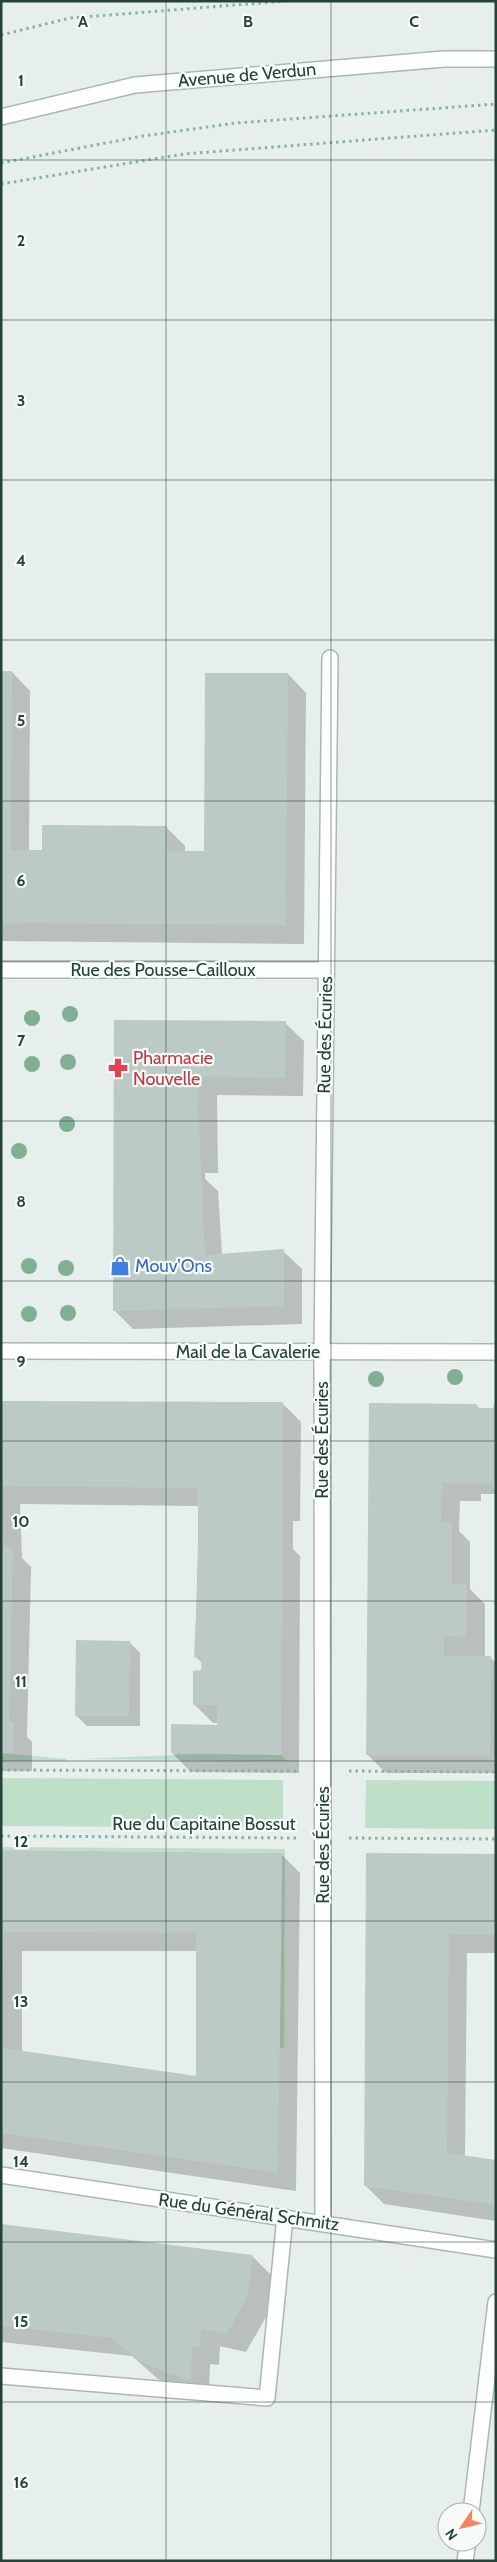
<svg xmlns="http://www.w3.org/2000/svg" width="497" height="2562" viewBox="0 0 497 2562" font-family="Cabin,sans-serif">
<rect width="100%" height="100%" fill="#e6efeb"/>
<g fill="#bfe0c8">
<path d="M1 1753 66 1759V1761H1Z"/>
<path d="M200 1754 281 1755 287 1761 80 1759Z"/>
<path d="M1 1778 283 1780V1828L1 1826Z"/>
<path d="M366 1780 496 1781V1829L365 1828Z"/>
<path d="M1 1847 285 1849 284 2048H280L282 1853 1 1850Z"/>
</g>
<g fill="#0003" fill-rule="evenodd">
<path d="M1 672H12L30 691 29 851H43L166 827 185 846V852L205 853 288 674 306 693 304 944 1 941Z"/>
<path d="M115 1022 285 1023 304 1041 303 1096 217 1095 218 1173H205V1179L218 1191 222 1255 283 1251 302 1269V1324L133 1329 115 1311Z"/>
<path d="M1 1402 282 1403 301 1422 300 1521H293V1549L300 1556 299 1773 191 1772 172 1753 218 1726V1723H213L194 1704 203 1664 195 1656 199 1506 20 1504 22 1558 31 1567 27 1737 32 1742V1771H1Z"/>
<path d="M370 1404 476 1405 480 1409H493L496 1405V1494H481V1501H460L459 1531 470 1542V1589L485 1604V1657H490L496 1663V1773H386L367 1754Z"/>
<path d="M129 1642 140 1653V1726H87L76 1715Z"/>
<path d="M1 1852 281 1854 300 1873 296 2191 1 2148ZM22 1951H198L197 2077 22 2052Z"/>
<path d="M367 1854 496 1855V1953H467L465 2157 496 2161V2221L384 2204 365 2185Z"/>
<path d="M1 2225 253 2257 271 2275 266 2317 246 2352 220 2346 219 2365 210 2364 209 2397 190 2392 158 2379 132 2356 1 2342Z"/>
</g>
<g fill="#bbcac4" fill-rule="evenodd">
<path d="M1 671H12L11 850H42V825L167 826V851H204L205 673H288L286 925 1 923Z"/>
<path d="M114 1020 286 1021 285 1078 198 1077V1102L205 1255 284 1249V1306L113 1311Z"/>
<path d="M1 1401 283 1402 281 1755 171 1753V1724L217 1725V1705H193V1671L201 1670 202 1657H194L198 1579V1488L1 1486Z"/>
<path d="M369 1403 477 1404V1408H493L494 1404H496V1486H493V1483H442L441 1522H452V1585L467 1584 466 1637 444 1636V1656H491L490 1755H366Z"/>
<path d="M1 1508 4 1547H13L9 1722H14L13 1753H1Z"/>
<path d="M76 1640 130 1641 129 1716H75Z"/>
<path d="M1 1850 282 1853 278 2173 1 2133ZM4 1932 196 1933V2076L3 2048Z"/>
<path d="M366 1853 496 1854V1935L449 1934 447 2153 496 2160V2205L364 2186Z"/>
<path d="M1 2224 253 2255 247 2298 227 2334 201 2329 200 2347 192 2346 191 2380 170 2374 138 2360 112 2338 1 2326Z"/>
</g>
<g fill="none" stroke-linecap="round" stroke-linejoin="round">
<defs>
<g id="lane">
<path d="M1 2376 267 2398 285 2217"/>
<path d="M471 2512 496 2302"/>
<path d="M465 2561 468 2542"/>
</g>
<g id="street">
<path d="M1 970H326"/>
<path d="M1 1351 496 1352"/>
<path d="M1 2175 496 2250"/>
<path d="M323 2222 322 1352 330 658"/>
</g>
<path id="secondary" d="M1 117 135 85 444 59H496"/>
</defs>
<use href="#lane" stroke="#a8b8b2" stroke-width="18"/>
<use href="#street" stroke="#a8b8b2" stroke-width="18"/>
<use href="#secondary" stroke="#a4bbb3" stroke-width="18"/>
<g stroke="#86b3a5" stroke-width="3" stroke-dasharray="2.5 4" stroke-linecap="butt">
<path d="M1 35 70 18 287 1"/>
<path d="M1 163 143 136 236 123 496 104"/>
<path d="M1 184 184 154 496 130"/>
<path d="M1 1770 296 1771"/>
<path d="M349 1771 496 1772"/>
<path d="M1 1836 298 1838"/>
<path d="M349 1838 496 1839"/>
</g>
<use href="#lane" stroke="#fff" stroke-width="15"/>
<use href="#street" stroke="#fff" stroke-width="15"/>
<use href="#secondary" stroke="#fff" stroke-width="15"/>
</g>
<g fill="#80af93">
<circle cx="70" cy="1014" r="8"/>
<circle cx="32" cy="1018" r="8"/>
<circle cx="68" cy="1062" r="8"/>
<circle cx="32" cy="1064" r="8"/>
<circle cx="67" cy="1124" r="8"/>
<circle cx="19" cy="1151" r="8"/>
<circle cx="29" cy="1266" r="8"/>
<circle cx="66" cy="1268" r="8"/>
<circle cx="68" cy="1313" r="8"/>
<circle cx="29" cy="1314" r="8"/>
<circle cx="455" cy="1377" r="8"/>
<circle cx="376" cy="1379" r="8"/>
</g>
<path fill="none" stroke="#24423a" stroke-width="1" stroke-opacity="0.55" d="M166 1V2561M331 1V2561M1 160H496M1 320H496M1 480H496M1 640H496M1 801H496M1 961H496M1 1121H496M1 1281H496M1 1441H496M1 1601H496M1 1761H496M1 1921H496M1 2082H496M1 2242H496M1 2402H496"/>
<defs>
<symbol id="pharmacy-bare" viewBox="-9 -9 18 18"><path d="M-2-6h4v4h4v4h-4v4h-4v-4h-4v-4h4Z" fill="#e0444e" stroke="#f7fbf9" stroke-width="2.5" paint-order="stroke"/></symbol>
<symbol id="shop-bare" viewBox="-9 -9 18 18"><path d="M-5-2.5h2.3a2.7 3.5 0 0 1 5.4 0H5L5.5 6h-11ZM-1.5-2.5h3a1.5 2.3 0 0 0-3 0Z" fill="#3f7fe0" stroke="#f7fbf9" stroke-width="2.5" paint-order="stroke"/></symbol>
</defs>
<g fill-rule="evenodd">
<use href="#pharmacy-bare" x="104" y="1054" width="28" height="28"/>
<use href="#shop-bare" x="106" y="1252" width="28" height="28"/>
</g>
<g text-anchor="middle" stroke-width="4.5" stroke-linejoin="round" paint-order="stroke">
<g font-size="18" fill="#24423a" stroke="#f7fbf9">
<text transform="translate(247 75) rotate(-5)" y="6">Avenue de Verdun</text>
<text x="163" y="976">Rue des Pousse-Cailloux</text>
<text transform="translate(325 1035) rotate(-89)" y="6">Rue des Écuries</text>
<text x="248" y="1358">Mail de la Cavalerie</text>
<text transform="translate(322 1440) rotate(-90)" y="6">Rue des Écuries</text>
<text x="204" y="1830">Rue du Capitaine Bossut</text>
<text transform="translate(323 1845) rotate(-90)" y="6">Rue des Écuries</text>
<text transform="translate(249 2212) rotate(8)" y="6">Rue du Général Schmitz</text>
</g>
<g font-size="18" fill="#be3a42" stroke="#f7fbf9" text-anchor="start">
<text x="133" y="1064">Pharmacie<tspan x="133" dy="21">Nouvelle</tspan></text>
</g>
<g font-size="18" fill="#366cbe" stroke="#f7fbf9" text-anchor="start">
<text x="135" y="1272">Mouv'Ons</text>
</g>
</g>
<g font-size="16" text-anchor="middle" font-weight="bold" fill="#24423a" stroke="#f7fbf9" stroke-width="4.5" stroke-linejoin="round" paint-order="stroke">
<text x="83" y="27">A</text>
<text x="248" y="27">B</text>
<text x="414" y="27">C</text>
<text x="21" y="86">1</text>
<text x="21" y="246">2</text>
<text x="21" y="406">3</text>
<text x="21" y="566">4</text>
<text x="21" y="726">5</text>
<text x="21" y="886">6</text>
<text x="21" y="1046">7</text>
<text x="21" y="1207">8</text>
<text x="21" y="1367">9</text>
<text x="21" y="1527">10</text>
<text x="21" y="1687">11</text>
<text x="21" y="1847">12</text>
<text x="21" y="2007">13</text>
<text x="21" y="2167">14</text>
<text x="21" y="2327">15</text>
<text x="21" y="2488">16</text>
</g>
<rect width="497" height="2562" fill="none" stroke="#24423a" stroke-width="5"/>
<g transform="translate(462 2527) rotate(235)"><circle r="24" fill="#f7fbf9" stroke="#a3b1ad"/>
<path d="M0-4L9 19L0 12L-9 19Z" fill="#f4845f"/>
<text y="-8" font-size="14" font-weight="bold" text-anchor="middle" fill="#24423a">N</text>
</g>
</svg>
